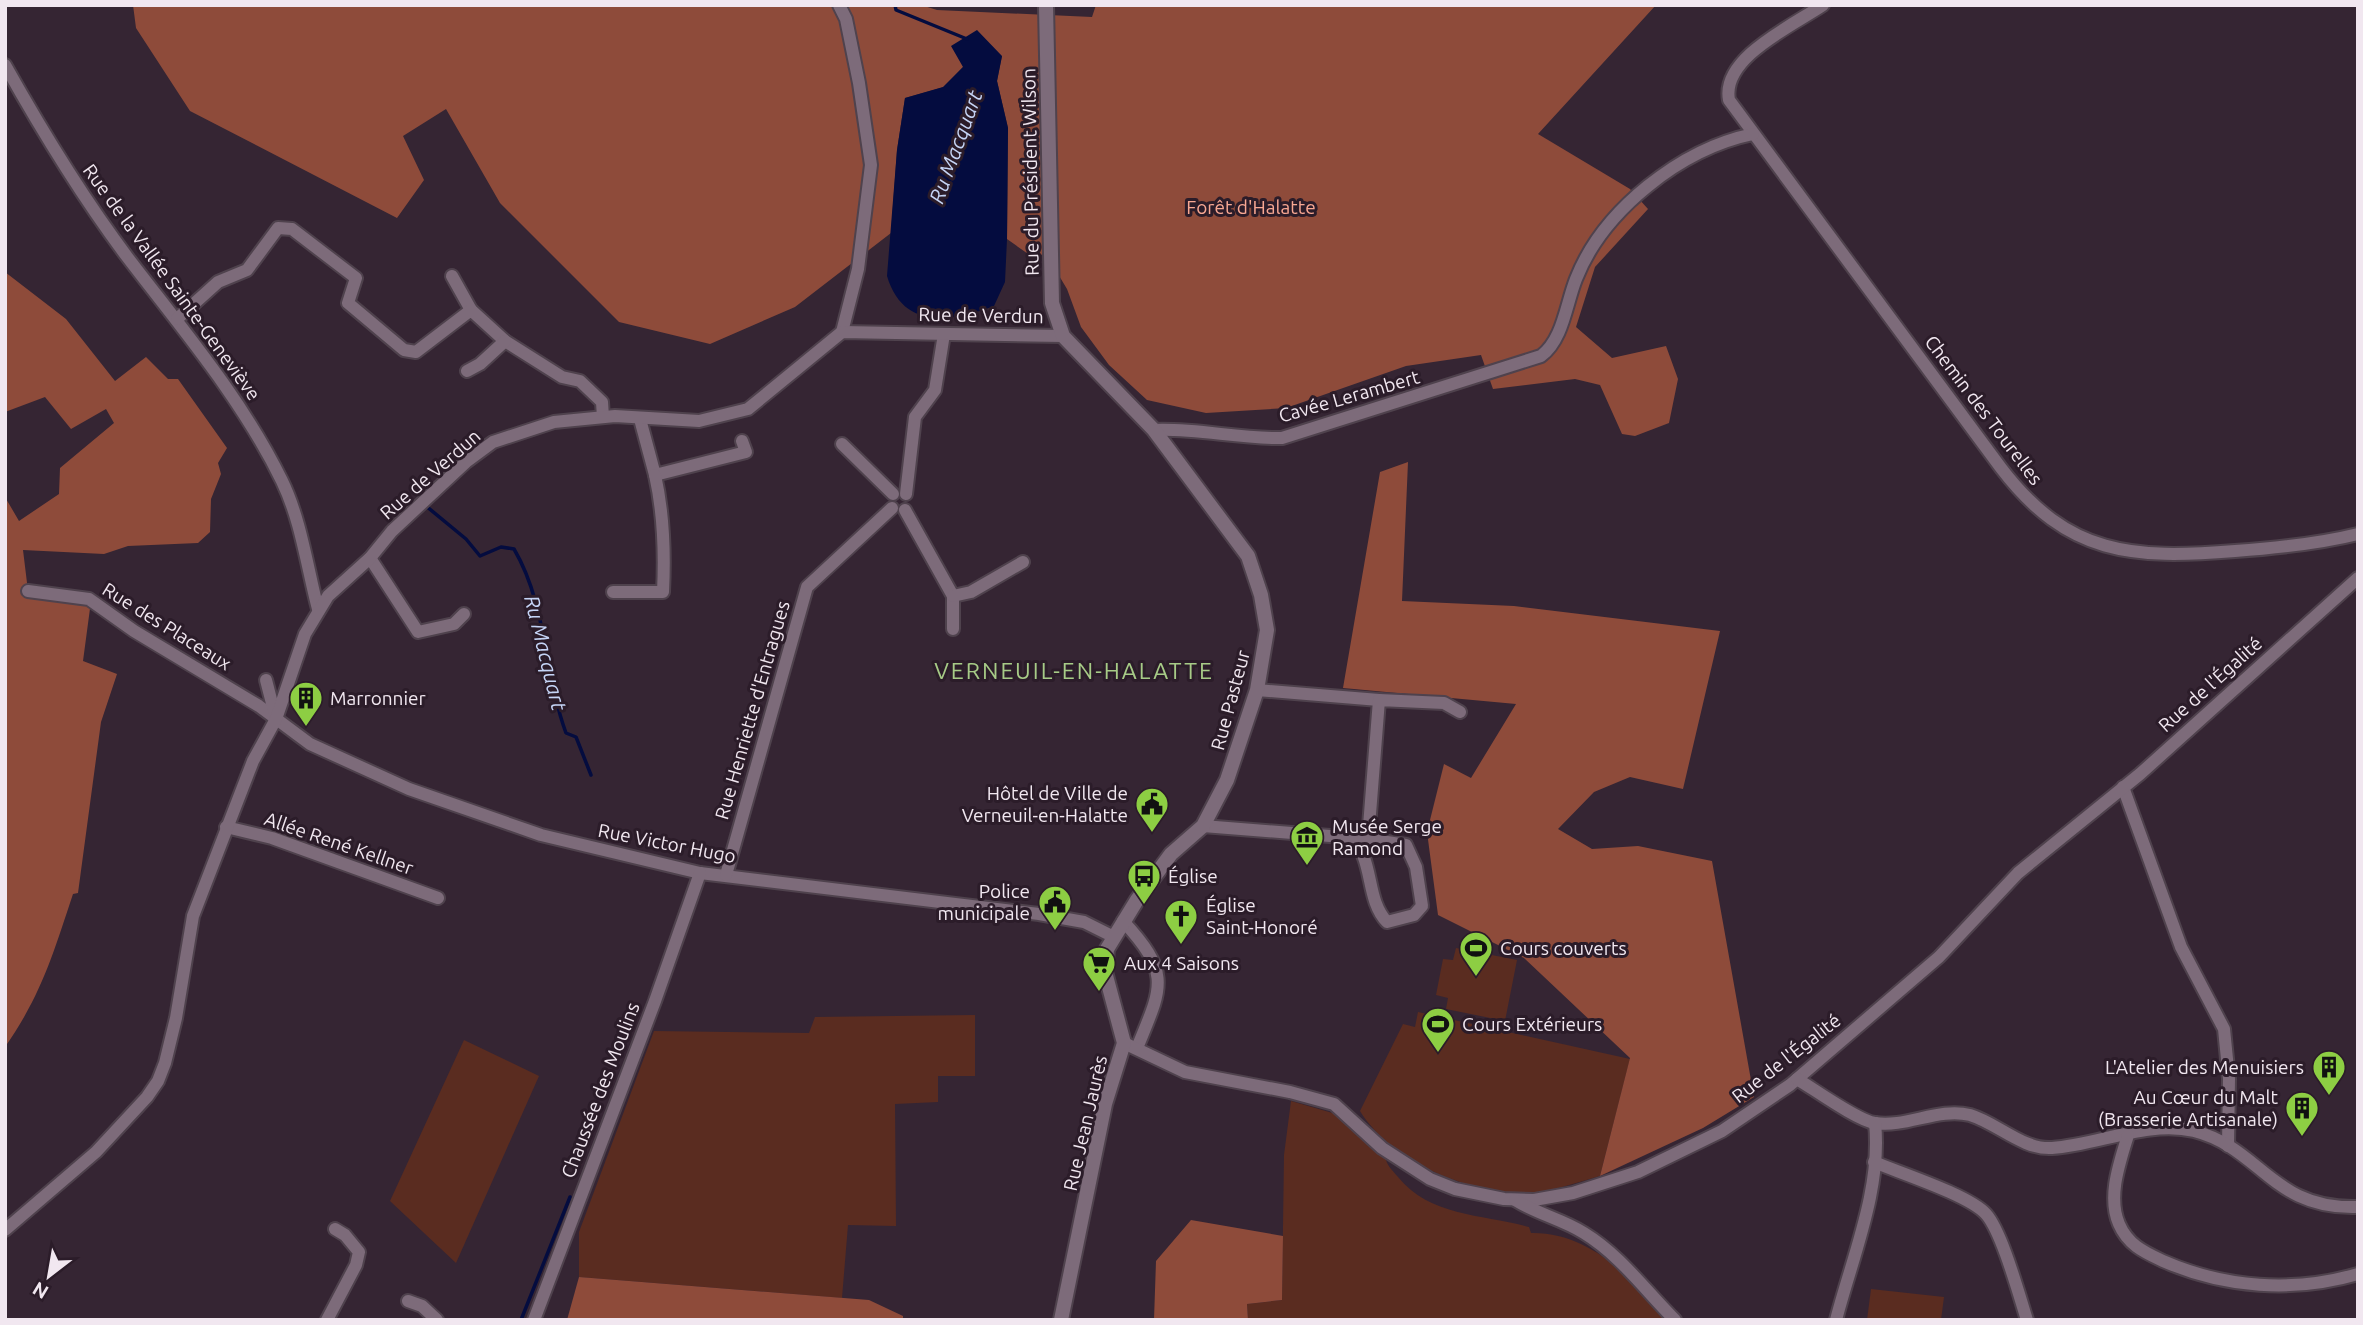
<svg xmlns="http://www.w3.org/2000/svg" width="2363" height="1325" viewBox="0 0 2363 1325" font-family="Ubuntu,sans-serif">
<rect width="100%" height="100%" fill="#352533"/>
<g fill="#5a2c20">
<path d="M1456 948 1517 960 1505 1021 1446 1009 1448 998 1436 995 1443 959 1453 960Z"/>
<path d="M1418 1012 1630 1059 1600 1176C1574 1183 1547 1194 1520 1193 1463 1191 1391 1161 1360 1111L1403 1024 1415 1027Z"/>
<path d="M975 1015V1076H938V1102L895 1104 896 1226 848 1225 842 1298 579 1277V1232L654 1031 809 1033 815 1017Z"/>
<path d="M464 1040 539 1076 456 1263 390 1201Z"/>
<path d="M1291 1101 1336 1114 1385 1154C1385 1164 1392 1170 1398 1177 1430 1217 1483 1214 1529 1227L1531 1233C1591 1232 1632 1279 1669 1320H1248L1247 1304 1282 1300 1284 1155Z"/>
<path d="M1871 1289 1944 1297 1941 1320H1867Z"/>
</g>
<g fill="#8e4b3a">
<path d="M133 5H921L937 10 1092 17 1096 5H1656L1538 134 1630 189 1648 209 1595 267 1576 327 1612 358 1666 346 1678 379 1669 423 1635 436 1622 434 1600 385 1575 379 1493 389 1481 355 1406 366 1286 408 1206 413 1147 400 1109 365 1081 327 1067 289 1046 254 1031 256 1007 239 1008 128 997 81 1002 56 963 67 944 87 905 98 897 150 891 233 795 307 710 344 619 322 500 203 446 109 403 136 424 180 397 218 190 111 136 28Z"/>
<path d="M5 272 66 319 115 381 146 357 168 379H178L227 448 218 463 221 474 211 499 210 532 198 543 128 546 104 554 23 550 28 591 91 601 83 661 117 674 101 722 78 893 73 894C53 954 42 994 5 1047V497L19 521 59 494 60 468 114 423 106 409 71 429 45 397 5 412Z"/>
<path d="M1408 462 1402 601 1514 606 1720 631 1683 789 1630 777 1594 792 1558 829 1592 849 1638 846 1712 861 1754 1097 1703 1128 1600 1176 1630 1058 1524 958 1438 915 1427 832 1444 764 1471 778 1516 704 1343 688 1380 472Z"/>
<path d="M1191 1220 1283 1236 1282 1300 1247 1304 1248 1320H1154L1156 1261Z"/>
<path d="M579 1277 869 1300 903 1316V1320H567Z"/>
</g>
<path fill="#040c3f" d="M977 30 1002 56 997 81 1008 128 1007 239 1005 282 994 306C951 322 903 330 887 276L897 150 905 98 943 87 963 67 951 46Z"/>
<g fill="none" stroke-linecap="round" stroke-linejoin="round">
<g stroke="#040c3f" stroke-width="3.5">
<path d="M895 5 896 10 967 39"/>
<path d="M426 506 466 539 480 556 501 547 514 549C547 605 544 673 566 733L576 737 591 775"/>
<path d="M521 1320 570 1197"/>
</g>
<defs>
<g id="minor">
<path d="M839 5 846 19 859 83 871 165 858 269 842 332"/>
<path d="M1823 5C1792 26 1721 58 1729 100L2001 468C2068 556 2133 559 2235 551 2277 548 2318 544 2358 534"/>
<path d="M5 65C42 131 82 197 128 258 183 330 242 399 282 481 301 520 307 567 318 609"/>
<path d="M452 276 471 310"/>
<path d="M177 319 218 282 247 270 278 228 292 229 356 278 348 303 404 350 416 352 471 310 505 341 562 377 580 381 602 402 603 417"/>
<path d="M467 371 480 364 505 341"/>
<path d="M640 419 655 475 746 452 742 441"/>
<path d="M1154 430C1197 428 1239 439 1282 438L1541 356C1563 340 1566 304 1576 279 1603 210 1681 149 1753 134"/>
<path d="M842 444 893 494"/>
<path d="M906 494 915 417 935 390 944 334"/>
<path d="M905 510 953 596V629"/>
<path d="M370 558 418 632 454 624 464 614"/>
<path d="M28 591 89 599 134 631 259 706 310 744 409 789 541 835 700 873 1039 914 1084 922 1114 937"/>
<path d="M613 592H663C665 552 664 515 655 475"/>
<path d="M953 596 971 592 1023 562"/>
<path d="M266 680 275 715"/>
<path d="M1257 690 1379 700"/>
<path d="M2123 787 2181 947 2224 1029 2229 1079 2228 1146"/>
<path d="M1203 826 1368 839 1379 700 1444 703 1460 712"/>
<path d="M226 827 272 838 438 898"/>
<path d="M1368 839 1406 845 1416 867 1422 906 1414 915 1387 922C1370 904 1372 877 1363 855Z"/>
<path d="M726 875 807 587 892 508"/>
<path d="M1123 921C1172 974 1162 987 1137 1048"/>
<path d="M1124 1043 1185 1072 1290 1092 1334 1104 1382 1148 1430 1179 1455 1189 1504 1199 1534 1200 1573 1193 1638 1172 1722 1131 1790 1085 1939 957 2018 873 2140 774 2358 578"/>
<path d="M1797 1079C1814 1089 1858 1121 1875 1123 1906 1128 1939 1107 1970 1115 1997 1123 2023 1150 2052 1148 2098 1145 2148 1120 2194 1131 2261 1148 2272 1210 2358 1207"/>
<path d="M2128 1135C2120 1162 2107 1196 2119 1224 2128 1245 2144 1252 2163 1261 2225 1288 2293 1293 2358 1274"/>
<path d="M1874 1162C1900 1173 1969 1195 1986 1214 2002 1232 2019 1295 2027 1320"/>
<path d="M1515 1200C1537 1214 1562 1219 1584 1233 1620 1255 1645 1290 1675 1320"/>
<path d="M5 1230 96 1152 147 1097 158 1081 165 1063 176 1018 193 916 253 761 276 719 305 634 328 596 370 558 392 531 466 462 493 442 554 422 615 416 699 421 748 409 842 332 1063 336"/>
<path d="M408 1301 422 1306 437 1320"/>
<path d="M327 1320 356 1265 359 1252 345 1235 335 1229"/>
<path d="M534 1320 655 1001 700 873"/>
<path d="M1836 1320C1852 1258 1882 1188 1875 1123"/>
</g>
<path id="tertiary" d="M1046 5 1052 303 1063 336 1154 430 1248 556 1261 595 1267 630 1257 690 1227 780 1203 826 1171 854 1137 900 1107 949 1105 972 1124 1043 1105 1104 1061 1320"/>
</defs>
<use href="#minor" stroke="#4f424d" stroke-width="16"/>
<use href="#tertiary" stroke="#4f424d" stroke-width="18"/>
<use href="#minor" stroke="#7d6b7a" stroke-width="12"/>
<use href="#tertiary" stroke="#7d6b7a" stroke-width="14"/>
</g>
<defs>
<symbol id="building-pin" viewBox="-11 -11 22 30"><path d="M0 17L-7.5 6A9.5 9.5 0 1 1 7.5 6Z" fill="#8dce43" stroke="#2b1c29"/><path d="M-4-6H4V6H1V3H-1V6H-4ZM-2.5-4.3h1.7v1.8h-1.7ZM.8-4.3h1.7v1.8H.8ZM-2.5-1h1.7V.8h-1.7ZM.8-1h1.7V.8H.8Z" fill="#111"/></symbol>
<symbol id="civic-pin" viewBox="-11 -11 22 30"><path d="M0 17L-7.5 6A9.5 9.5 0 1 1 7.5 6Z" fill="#8dce43" stroke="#2b1c29"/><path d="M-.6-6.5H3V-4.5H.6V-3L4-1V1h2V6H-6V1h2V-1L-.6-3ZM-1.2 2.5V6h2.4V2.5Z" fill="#111"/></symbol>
<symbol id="museum-pin" viewBox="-11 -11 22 30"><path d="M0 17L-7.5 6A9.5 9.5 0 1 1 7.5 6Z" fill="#8dce43" stroke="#2b1c29"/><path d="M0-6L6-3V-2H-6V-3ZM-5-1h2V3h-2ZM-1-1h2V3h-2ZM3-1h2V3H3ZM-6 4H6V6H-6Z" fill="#111"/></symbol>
<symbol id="bus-pin" viewBox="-11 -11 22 30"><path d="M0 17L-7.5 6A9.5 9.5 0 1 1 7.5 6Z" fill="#8dce43" stroke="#2b1c29"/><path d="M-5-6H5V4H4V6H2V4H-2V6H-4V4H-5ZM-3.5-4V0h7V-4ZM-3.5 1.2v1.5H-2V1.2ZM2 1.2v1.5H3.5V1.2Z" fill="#111"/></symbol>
<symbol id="church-pin" viewBox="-11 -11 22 30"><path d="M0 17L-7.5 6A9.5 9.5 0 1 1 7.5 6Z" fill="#8dce43" stroke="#2b1c29"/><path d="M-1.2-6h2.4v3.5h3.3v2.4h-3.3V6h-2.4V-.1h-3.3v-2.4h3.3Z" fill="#111"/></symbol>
<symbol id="stadium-pin" viewBox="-11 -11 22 30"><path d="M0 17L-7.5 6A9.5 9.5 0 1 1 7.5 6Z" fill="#8dce43" stroke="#2b1c29"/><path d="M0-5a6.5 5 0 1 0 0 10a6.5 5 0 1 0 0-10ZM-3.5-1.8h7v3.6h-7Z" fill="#111"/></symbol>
<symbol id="supermarket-pin" viewBox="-11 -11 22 30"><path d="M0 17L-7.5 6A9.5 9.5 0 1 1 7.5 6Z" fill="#8dce43" stroke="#2b1c29"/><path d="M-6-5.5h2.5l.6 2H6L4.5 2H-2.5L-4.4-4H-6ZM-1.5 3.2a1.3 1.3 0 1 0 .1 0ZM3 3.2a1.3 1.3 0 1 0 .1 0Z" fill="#111"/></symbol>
</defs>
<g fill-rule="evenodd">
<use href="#building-pin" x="287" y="679" width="38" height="52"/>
<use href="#civic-pin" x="1133" y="785" width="38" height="52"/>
<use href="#museum-pin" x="1288" y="818" width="38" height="52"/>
<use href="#bus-pin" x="1125" y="857" width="38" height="52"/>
<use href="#civic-pin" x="1036" y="883" width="38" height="52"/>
<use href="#church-pin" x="1162" y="897" width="38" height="52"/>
<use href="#stadium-pin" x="1457" y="929" width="38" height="52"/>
<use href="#supermarket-pin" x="1080" y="944" width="38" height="52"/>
<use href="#stadium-pin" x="1419" y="1005" width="38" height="52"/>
<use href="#building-pin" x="2310" y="1048" width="38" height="52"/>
<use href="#building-pin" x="2283" y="1089" width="38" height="52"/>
</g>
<g text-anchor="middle" stroke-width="6" stroke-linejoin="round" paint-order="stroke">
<g font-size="19" fill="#f1e7f0" stroke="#2b1c29">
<text transform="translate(1030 172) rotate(-91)" y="7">Rue du Président Wilson</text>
<text transform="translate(172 282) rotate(54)" y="7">Rue de la Vallée Sainte-Geneviève</text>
<text transform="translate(981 315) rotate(1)" y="7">Rue de Verdun</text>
<text transform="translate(1349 396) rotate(-16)" y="7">Cavée Lerambert</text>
<text transform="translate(1984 410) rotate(53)" y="7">Chemin des Tourelles</text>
<text transform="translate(430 474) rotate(-41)" y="7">Rue de Verdun</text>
<text transform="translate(167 626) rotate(32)" y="7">Rue des Placeaux</text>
<text transform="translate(2210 684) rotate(-42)" y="7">Rue de l'Égalité</text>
<text transform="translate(1230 700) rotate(-75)" y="7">Rue Pasteur</text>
<text transform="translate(752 710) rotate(-74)" y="7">Rue Henriette d'Entragues</text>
<text transform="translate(339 843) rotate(19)" y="7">Allée René Kellner</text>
<text transform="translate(667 843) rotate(11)" y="7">Rue Victor Hugo</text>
<text transform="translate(1786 1058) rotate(-38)" y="7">Rue de l'Égalité</text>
<text transform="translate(600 1090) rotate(-69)" y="7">Chaussée des Moulins</text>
<text transform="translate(1085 1123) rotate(-77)" y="7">Rue Jean Jaurès</text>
</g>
<g font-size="19" fill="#f9a893" stroke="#2b1c29">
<text x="1251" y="214">Forêt d'Halatte</text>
</g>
<g font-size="19" fill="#f1e7f0" stroke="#2b1c29" text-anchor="start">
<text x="330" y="705">Marronnier</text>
<text x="1128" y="800" text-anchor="end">Hôtel de Ville de<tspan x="1128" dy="22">Verneuil-en-Halatte</tspan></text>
<text x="1332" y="833">Musée Serge<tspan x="1332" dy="22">Ramond</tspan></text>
<text x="1168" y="883">Église</text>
<text x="1030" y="898" text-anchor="end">Police<tspan x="1030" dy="22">municipale</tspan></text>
<text x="1206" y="912">Église<tspan x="1206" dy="22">Saint-Honoré</tspan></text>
<text x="1500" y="955">Cours couverts</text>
<text x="1124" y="970">Aux 4 Saisons</text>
<text x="1462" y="1031">Cours Extérieurs</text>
<text x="2304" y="1074" text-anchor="end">L'Atelier des Menuisiers</text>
<text x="2278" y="1104" text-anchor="end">Au Cœur du Malt<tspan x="2278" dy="22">(Brasserie Artisanale)</tspan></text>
</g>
<g font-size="21" font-style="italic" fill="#c5d4f6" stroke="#2b1c29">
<text transform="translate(956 147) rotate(-70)" y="7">Ru Macquart</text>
<text transform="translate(545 653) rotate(76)" y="7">Ru Macquart</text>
</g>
<g font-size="23" letter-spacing="2" fill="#a7cb87" stroke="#2b1c29">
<text x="1074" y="679">VERNEUIL-EN-HALATTE</text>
</g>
</g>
<rect width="2363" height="1325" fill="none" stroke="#f1e7f0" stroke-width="14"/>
<g transform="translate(49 1276) rotate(211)" stroke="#2b1c29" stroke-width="5" paint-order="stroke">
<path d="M0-5L12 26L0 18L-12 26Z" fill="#f1e7f0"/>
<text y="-10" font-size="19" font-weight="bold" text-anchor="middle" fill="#f1e7f0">N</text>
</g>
</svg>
